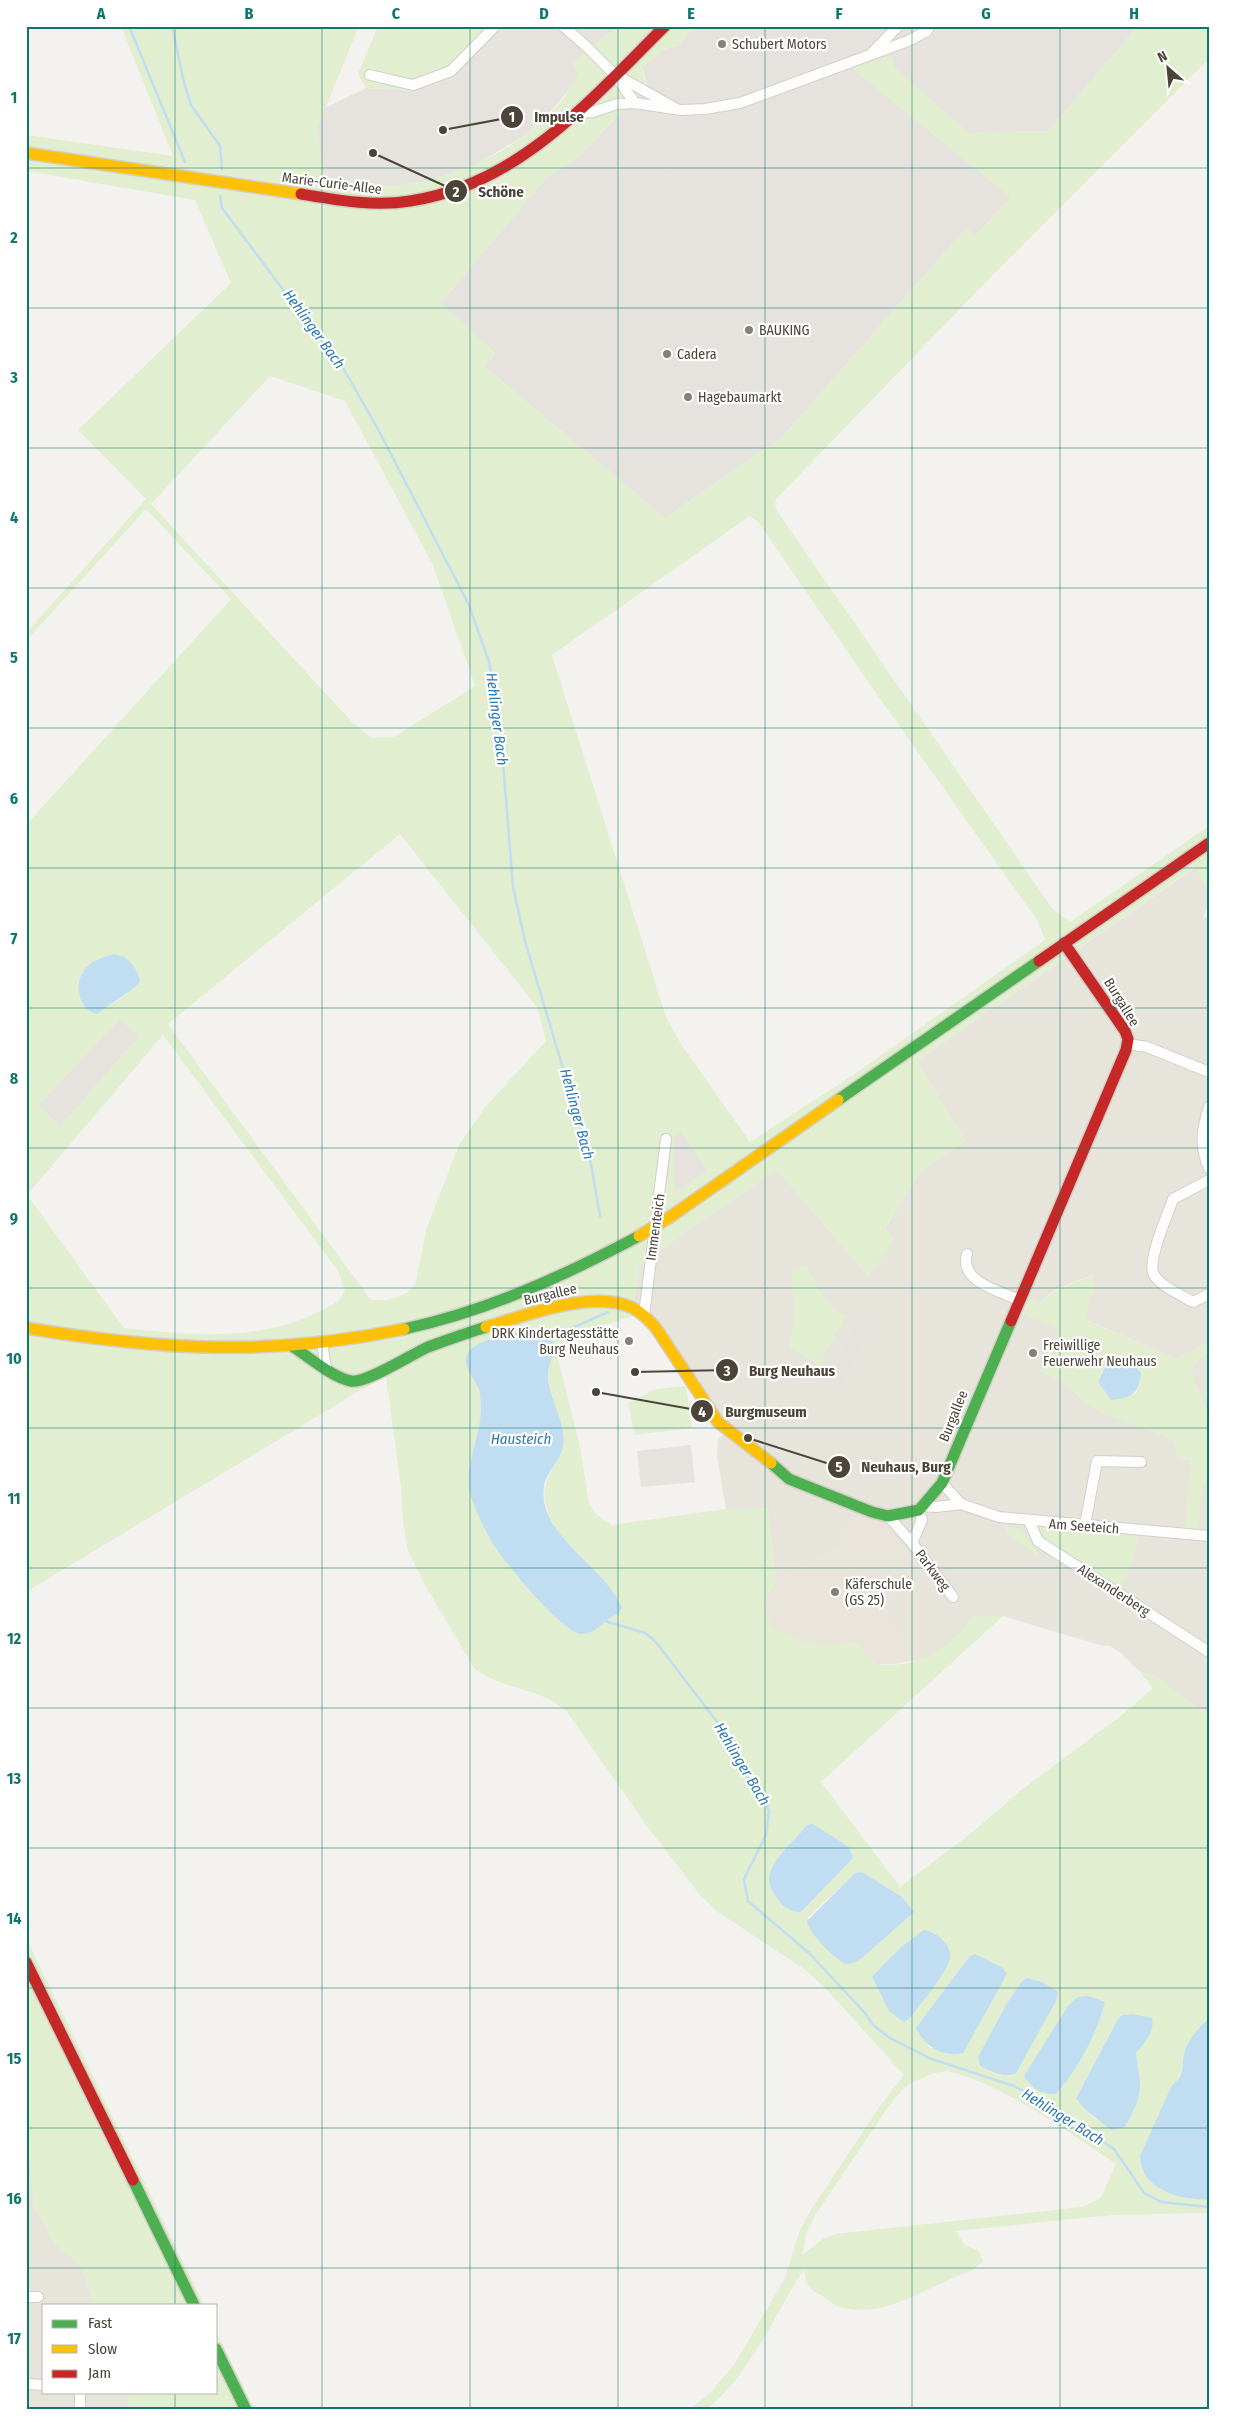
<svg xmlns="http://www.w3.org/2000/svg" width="1235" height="2436" viewBox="0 0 1235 2436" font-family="'Fira Sans Condensed',sans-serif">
<rect width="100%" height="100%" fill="#f4f2ee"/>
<g fill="#e7e4dc">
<path d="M1196 867 1209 894V904L1203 917 1209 919V1342L1176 1359 1084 1319 1093 1290V1275L1054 1290 1039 1303 1060 1329 1040 1371 1061 1381 1091 1406 1103 1413 1167 1437 1175 1444 1178 1459 1191 1460 1198 1529 1202 1484H1209V1715L1171 1689 1161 1679 1139 1671 1121 1653 1110 1646H1103L1003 1616H974L959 1634 940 1651 925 1659 879 1611 923 1569 855 1514 839 1548 776 1581 768 1508 726 1509 717 1456 718 1439 724 1434 704 1418 689 1388 648 1323 633 1316 639 1265 777 1169 869 1277 885 1228 919 1173 965 1141 917 1061Z"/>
<path d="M1209 1353V1416L1191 1373 1198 1359Z"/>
<path d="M26 2130 35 2209 55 2243 77 2262 82 2269 94 2305H44V2392H128L129 2410H26Z"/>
</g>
<g fill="#e6e2de">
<path d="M498 26H623L600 39 573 85 547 116 524 136 475 165 431 180 406 185 376 187 323 180 318 137V126L325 108 366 88 417 91Z"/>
<path d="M694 26H1138L1048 131 969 133 852 68 1011 197 975 236 966 228 782 437 665 518 484 366 495 353 441 303 647 85 642 68 661 51 681 44Z"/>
<path d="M120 1019 139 1036 60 1127 38 1105Z"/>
</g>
<path fill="#eae5da" d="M855 1514 886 1526 924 1569 879 1611 925 1659 893 1664H875L857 1645 849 1642 838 1647H823L804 1642 771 1628 763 1602 776 1581 839 1548Z"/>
<g fill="#e1eecf" fill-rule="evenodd">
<path d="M121 26H359L318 126V137L324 180C351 185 379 188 407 184 471 175 550 134 578 74L572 64 600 39 623 26H694L681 44 661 51 642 68 643 76 647 85 577 159 547 177 441 303 495 352 484 366 665 518 782 437 966 228 975 236 1010 197 851 68 872 59 892 56 895 68 969 133 1048 131 1138 26H1209V64L1206 62 985 283 776 499 775 505 779 514 1052 908 1070 922 1209 826V894L1195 867 917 1061 965 1141 919 1173 885 1227 894 1239 869 1277 777 1169 639 1265 633 1316 565 1337 558 1358 579 1442 589 1504 595 1513 611 1525 726 1509 768 1508 776 1581 763 1602 771 1628C797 1638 822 1654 849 1642L857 1645 875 1664C920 1670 947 1649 974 1616H1003L821 1782 900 1887 974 1831 1020 1791 1122 1715 1153 1688 1139 1671 1161 1679 1171 1689 1209 1715V2019C1201 2025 1189 2041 1185 2051 1179 2065 1187 2075 1172 2085L1140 2165 1151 2183 1193 2199 1209 2200V2213L1112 2215 956 2231 964 2244 979 2251 983 2262 971 2271C927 2285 884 2322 837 2306 832 2304 828 2300 824 2297 807 2287 806 2288 804 2269 773 2317 751 2373 706 2410H689L709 2394 734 2365 785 2278 799 2232 811 2210 880 2106 904 2075 828 1991 807 1971 718 1912 700 1895 647 1826 567 1712C541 1687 501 1690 474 1668L425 1585 408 1551 403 1523 401 1487 386 1377 359 1391 26 1592V825L231 599 146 509 26 641V633L146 499 78 430 231 283 195 200 26 171V135L173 156ZM270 376 345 401 433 565 475 686 394 737 371 738 352 722 151 504ZM750 516 759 523 864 676 1037 920 1045 940 853 1075 750 1142 681 1044 666 1017 552 655ZM400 834 537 1007 546 1041 486 1106 459 1145 427 1227 415 1285 407 1293 388 1300H371L168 1024ZM114 954 128 959 127 994 97 1014C78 1010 74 982 86 968 92 961 105 958 114 954ZM120 1019 139 1036 59 1127 39 1105ZM163 1035 338 1271 345 1290C340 1303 328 1307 316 1313 256 1342 189 1335 124 1328L27 1195ZM681 1133 707 1171 676 1192 675 1138ZM552 1354C541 1380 556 1410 563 1436 563 1461 541 1476 545 1501 550 1536 590 1561 610 1589 615 1595 616 1607 618 1614 595 1621 593 1645 565 1626 530 1592 497 1557 479 1512 474 1500 468 1489 469 1475 471 1438 494 1415 472 1376ZM807 1825 849 1847 853 1858 801 1912C793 1906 782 1901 775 1894 754 1873 795 1840 807 1825ZM862 1872 902 1897 914 1912 861 1959 851 1964 807 1918 855 1873ZM930 1931 944 1941 950 1961 909 2019 904 2022 881 1997 872 1977ZM975 1954 982 1958 940 2050 928 2047 940 1998 970 1956ZM1027 1978 1042 1982 1010 2076 997 2074 980 2066 978 2057 1007 2003 1023 1980ZM1105 2002C1097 2034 1078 2069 1056 2094L1024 2076 1046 2044ZM1132 2014 1152 2019 1149 2037 1136 2053 1137 2072 1140 2084 1096 2120 1076 2097 1118 2019 1122 2015ZM948 2071C1003 2084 1068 2132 1116 2164L1101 2198 1082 2207 835 2234 823 2239 802 2255 807 2232 814 2217 888 2107 901 2091 911 2083 934 2073Z"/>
<path d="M378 26H492L451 71 417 91 366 88 358 74Z"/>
<path d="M807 1266 818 1288 836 1312 846 1315 819 1366 789 1347 795 1311 791 1283 793 1268Z"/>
<path d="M1094 1275 1093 1290 1085 1320 1176 1359 1209 1342V1353L1198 1359 1191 1373 1209 1416V1484H1202L1199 1529 1185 1528 1190 1460 1178 1459 1175 1444 1167 1437 1103 1413 1091 1406 1061 1381 1040 1371 1060 1329 1023 1314 1029 1298 1039 1303 1054 1291ZM1112 1361 1131 1362 1141 1373 1140 1384 1135 1394 1111 1400 1098 1382Z"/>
<path d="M686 1386 692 1428 635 1435 628 1403 656 1389Z"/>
<path d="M1005 1524 1021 1530 1039 1553 1037 1555 1005 1533Z"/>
<path d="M1038 1527 1138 1535 1134 1559 1121 1590 1038 1536Z"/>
<path d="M26 1938 204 2305H94L82 2269 77 2262 55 2243 35 2209 26 2130Z"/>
<path d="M216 2331 255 2410H129L128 2392H216Z"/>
</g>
<g fill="#e6e3df">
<path d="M947 26H958L1032 87 1001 128 969 133 895 67 892 56 919 46Z"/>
<path d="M613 122 666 170 674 184 698 204 729 168 752 191 809 237 779 271 756 252 742 254 682 321 656 299 641 316 666 338 637 370 601 339 526 283 480 339 441 303 547 177 577 159Z"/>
<path d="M681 1132 707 1171 675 1193 674 1138Z"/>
<path d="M859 1319 873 1325 840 1389 827 1382Z"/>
<path d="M691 1445 695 1482 641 1487 637 1451Z"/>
</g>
<g fill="#c0ddf1">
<path d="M114 954C130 957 135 966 140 980L138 985 97 1014C78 1010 73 982 86 968 93 960 104 957 114 954Z"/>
<path d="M532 1330C540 1330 548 1332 552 1339 558 1349 546 1366 548 1379 550 1401 567 1424 563 1446 561 1461 546 1471 544 1487 537 1535 606 1567 622 1608L618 1614C605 1618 597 1634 582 1634 563 1635 498 1555 489 1537 482 1523 471 1502 469 1487 466 1461 481 1435 481 1408 481 1402 480 1395 479 1390 475 1378 462 1368 467 1355 473 1339 517 1333 532 1330Z"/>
<path d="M1112 1361 1131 1362 1141 1373C1140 1393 1130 1399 1111 1400L1098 1382 1105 1368Z"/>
<path d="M813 1824 849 1847 853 1858 801 1912C790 1912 781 1906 776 1896 774 1893 771 1890 770 1886 763 1865 796 1840 807 1825Z"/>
<path d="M862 1872 902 1897 914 1912 861 1959C857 1961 852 1965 846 1964 837 1962 806 1930 807 1921L855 1873Z"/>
<path d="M924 1930C937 1932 955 1947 949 1962 944 1976 919 2006 909 2019L904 2022 889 2011 872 1977 900 1948Z"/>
<path d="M975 1954 1001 1967 1007 1973 1003 1981 963 2053C942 2058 925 2046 916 2028L970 1956Z"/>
<path d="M1027 1978 1042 1982 1058 1992 1057 1999 1016 2073C1004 2079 991 2071 980 2066L978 2057 1007 2003 1023 1980Z"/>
<path d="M1088 1996 1105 2002C1097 2034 1078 2069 1056 2094 1040 2094 1033 2089 1024 2076L1068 2006 1078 1997Z"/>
<path d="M1132 2014 1152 2018C1155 2033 1145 2042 1136 2053 1137 2064 1140 2075 1140 2085 1140 2100 1132 2114 1125 2127L1111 2130 1085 2109 1076 2098 1118 2019 1122 2015Z"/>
<path d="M1209 2019V2200C1180 2199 1141 2191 1140 2156L1172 2085C1187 2075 1180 2065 1185 2050 1189 2040 1199 2026 1209 2019Z"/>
</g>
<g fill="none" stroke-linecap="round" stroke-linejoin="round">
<g stroke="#c0ddf1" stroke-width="2.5">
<path d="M129 26 185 162"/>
<path d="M172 26 184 83 191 105 220 146 222 169"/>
<path d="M220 196 222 208 293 303 334 352 379 431 469 605 489 662 499 712 513 887 525 941 590 1159 600 1216"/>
<path d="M550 1338 608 1312"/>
<path d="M605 1621 645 1633 655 1641 725 1732 743 1770 765 1799 769 1811 766 1835 744 1879 748 1901 809 1953 865 2013 873 2025 890 2038 929 2058 1014 2086 1038 2099 1114 2149 1144 2193 1161 2202 1209 2207"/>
</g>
<defs>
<g id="street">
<path d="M563 26 586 46 615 75 635 103"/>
<path d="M872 53 898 26"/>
<path d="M370 75 413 85 451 71 495 26"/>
<path d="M618 76 675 108"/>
<path d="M577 113 593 112 617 104 635 103 681 110 705 109 740 103 908 41 927 31 930 26"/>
<path d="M1128 1044 1147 1047 1209 1072"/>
<path d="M1209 1107C1202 1128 1199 1147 1209 1168"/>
<path d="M1209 1180 1173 1199C1168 1214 1146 1262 1154 1275 1162 1287 1181 1295 1193 1302L1209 1294"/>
<path d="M967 1254C959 1282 1000 1291 1019 1300"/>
<path d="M644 1315 666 1139"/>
<path d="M322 1343 326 1368"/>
<path d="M942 1483 961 1504 999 1517 1209 1536"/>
<path d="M923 1506 936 1507 961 1504"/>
<path d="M919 1510 922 1520 912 1543 953 1597"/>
<path d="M888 1516 912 1543"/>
<path d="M1029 1521 1038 1541 1209 1652"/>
<path d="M1085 1525 1097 1461 1141 1462"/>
<path d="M26 2297H38"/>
<path d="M26 2384 44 2385"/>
<path d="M80 2392V2410"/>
</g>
<g id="fast">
<path d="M838 1100 1039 961"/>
<path d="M404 1329C487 1311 564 1276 639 1236"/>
<path d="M292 1346C309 1357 333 1378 351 1381 366 1384 412 1354 428 1347 447 1340 467 1333 486 1327"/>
<path d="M771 1463 789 1479 872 1512 888 1516 919 1510 942 1483 1011 1321"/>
<path d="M133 2180 194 2305"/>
<path d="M216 2349 246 2410"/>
</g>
<g id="slow">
<path d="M26 153 301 194"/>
<path d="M670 1217 838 1100"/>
<path d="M486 1327C527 1315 593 1289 633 1308 642 1313 649 1320 656 1328L718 1422 771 1463"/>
<path d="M26 1328C159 1350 270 1357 404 1329"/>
</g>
<g id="jam">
<path d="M301 194C337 200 374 207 410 201 519 185 591 99 665 26"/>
<path d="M1039 961 1209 843"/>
<path d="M1011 1321 1126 1050 1128 1039 1125 1031 1064 943"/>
<path d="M26 1962 133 2180"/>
</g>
</defs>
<use href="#street" stroke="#d2d0cb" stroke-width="12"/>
<use href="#fast" stroke="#d3cfc5" stroke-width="14"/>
<use href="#slow" stroke="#d3cfc5" stroke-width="14"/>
<use href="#jam" stroke="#d3cfc5" stroke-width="14"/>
<use href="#street" stroke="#fdfdfc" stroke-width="10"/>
<use href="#fast" stroke="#4caf50" stroke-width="11"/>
<use href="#slow" stroke="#ffc107" stroke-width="11"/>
<use href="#jam" stroke="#c62828" stroke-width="11"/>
<defs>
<path id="slow-bridge" d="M639 1236 670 1217"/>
</defs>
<use href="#slow-bridge" stroke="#d3cfc5" stroke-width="14" stroke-linecap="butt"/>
<use href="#slow-bridge" stroke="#ffc107" stroke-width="11"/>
</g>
<path fill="none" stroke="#0f766e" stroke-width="1" stroke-opacity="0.55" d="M175 26V2305M322 26V2410M470 26V2410M618 26V2410M765 26V2410M912 26V2410M1060 26V2410M26 168H1209M26 308H1209M26 448H1209M26 588H1209M26 728H1209M26 868H1209M26 1008H1209M26 1148H1209M26 1288H1209M26 1428H1209M26 1568H1209M26 1708H1209M26 1848H1209M26 1988H1209M26 2128H1209M26 2268H1209M175 2392V2410"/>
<g fill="#868178" stroke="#fff" stroke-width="2">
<circle cx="722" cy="44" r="5"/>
<circle cx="749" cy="330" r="5"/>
<circle cx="667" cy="354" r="5"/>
<circle cx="688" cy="397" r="5"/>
<circle cx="629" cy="1341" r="5"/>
<circle cx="1033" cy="1353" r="5"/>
<circle cx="835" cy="1592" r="5"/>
</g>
<g text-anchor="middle" stroke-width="4.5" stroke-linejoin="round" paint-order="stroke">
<g font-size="14" fill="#4b4439" stroke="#fff" text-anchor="start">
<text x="732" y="49">Schubert Motors</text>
<text x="759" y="335">BAUKING</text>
<text x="677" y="359">Cadera</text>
<text x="698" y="402">Hagebaumarkt</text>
<text x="619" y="1338" text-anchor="end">DRK Kindertagesstätte<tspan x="619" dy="16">Burg Neuhaus</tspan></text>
<text x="1043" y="1350">Freiwillige<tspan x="1043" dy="16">Feuerwehr Neuhaus</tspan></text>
<text x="845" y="1589">Käferschule<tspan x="845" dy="16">(GS 25)</tspan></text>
</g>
<g font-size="14" fill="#4b4439" stroke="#fff">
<text transform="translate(332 183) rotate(7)" y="5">Marie-Curie-Allee</text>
<text transform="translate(1122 1002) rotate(58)" y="5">Burgallee</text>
<text transform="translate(655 1227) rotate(-82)" y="5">Immenteich</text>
<text transform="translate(550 1294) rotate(-13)" y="5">Burgallee</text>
<text transform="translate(953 1416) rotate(-68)" y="5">Burgallee</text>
<text transform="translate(1084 1526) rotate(4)" y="5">Am Seeteich</text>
<text transform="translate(933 1570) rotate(53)" y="5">Parkweg</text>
<text transform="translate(1114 1590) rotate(33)" y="5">Alexanderberg</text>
</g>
<g font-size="15" font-style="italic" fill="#2e7ab2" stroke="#fff">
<text transform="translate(314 329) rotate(54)" y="5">Hehlinger Bach</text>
<text transform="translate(497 719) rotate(83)" y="5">Hehlinger Bach</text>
<text transform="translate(577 1114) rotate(75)" y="5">Hehlinger Bach</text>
<text x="521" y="1444">Hausteich</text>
<text transform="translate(742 1764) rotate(59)" y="5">Hehlinger Bach</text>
<text transform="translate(1063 2117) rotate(32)" y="5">Hehlinger Bach</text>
</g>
</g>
<path fill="none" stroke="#4b4439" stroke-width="2" d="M443 130L512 117M373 153L456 191M635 1372L727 1370M596 1392L702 1411M748 1438L839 1467"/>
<g fill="#4b4439" stroke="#fff" stroke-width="2">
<circle cx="443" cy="130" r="5"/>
<circle cx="373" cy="153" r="5"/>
<circle cx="635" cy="1372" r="5"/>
<circle cx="596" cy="1392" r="5"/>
<circle cx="748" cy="1438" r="5"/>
<circle cx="512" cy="117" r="12"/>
<circle cx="456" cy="191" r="12"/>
<circle cx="727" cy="1370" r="12"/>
<circle cx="702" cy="1411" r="12"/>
<circle cx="839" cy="1467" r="12"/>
</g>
<g font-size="15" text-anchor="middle" font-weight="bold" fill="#fff">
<text x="512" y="122">1</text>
<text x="456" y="197">2</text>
<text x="727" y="1376">3</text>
<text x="702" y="1417">4</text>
<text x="839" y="1472">5</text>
</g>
<g font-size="15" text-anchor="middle" font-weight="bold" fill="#4b4439" stroke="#fff" stroke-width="4.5" stroke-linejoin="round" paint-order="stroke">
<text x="559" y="122">Impulse</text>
<text x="501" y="197">Schöne</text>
<text x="792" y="1376">Burg Neuhaus</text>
<text x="766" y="1417">Burgmuseum</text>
<text x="906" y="1472">Neuhaus, Burg</text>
</g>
<rect width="1235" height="2436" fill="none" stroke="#ffffff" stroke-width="55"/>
<rect x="42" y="2304" width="175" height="90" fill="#ffffff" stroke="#b7b4b0"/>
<rect x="52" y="2320" width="25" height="8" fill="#4caf50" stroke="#b7b4b0"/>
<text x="88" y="2328" font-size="15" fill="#4b4439">Fast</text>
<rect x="52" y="2345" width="25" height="8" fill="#ffc107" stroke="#b7b4b0"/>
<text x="88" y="2354" font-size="15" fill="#4b4439">Slow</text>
<rect x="52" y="2370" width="25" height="8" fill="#c62828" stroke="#b7b4b0"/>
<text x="88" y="2378" font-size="15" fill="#4b4439">Jam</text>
<g transform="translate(1168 68) rotate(333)" stroke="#ffffff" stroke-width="4" paint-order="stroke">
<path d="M0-4L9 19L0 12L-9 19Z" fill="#4b4439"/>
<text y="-8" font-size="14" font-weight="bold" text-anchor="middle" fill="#4b4439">N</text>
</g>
<rect x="28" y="28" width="1180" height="2380" fill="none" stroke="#0f766e" stroke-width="2"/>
<g font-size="16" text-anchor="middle" font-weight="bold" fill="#0f766e">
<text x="101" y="19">A</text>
<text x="249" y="19">B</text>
<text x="396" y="19">C</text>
<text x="544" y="19">D</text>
<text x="691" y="19">E</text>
<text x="839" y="19">F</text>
<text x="986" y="19">G</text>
<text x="1134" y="19">H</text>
<text x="14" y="103">1</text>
<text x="14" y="243">2</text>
<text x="14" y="383">3</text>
<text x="14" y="523">4</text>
<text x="14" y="663">5</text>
<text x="14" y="804">6</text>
<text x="14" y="944">7</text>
<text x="14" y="1084">8</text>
<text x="14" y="1224">9</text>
<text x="14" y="1364">10</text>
<text x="14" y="1504">11</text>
<text x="14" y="1644">12</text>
<text x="14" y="1784">13</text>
<text x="14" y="1924">14</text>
<text x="14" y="2064">15</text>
<text x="14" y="2204">16</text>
<text x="14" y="2344">17</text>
</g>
</svg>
